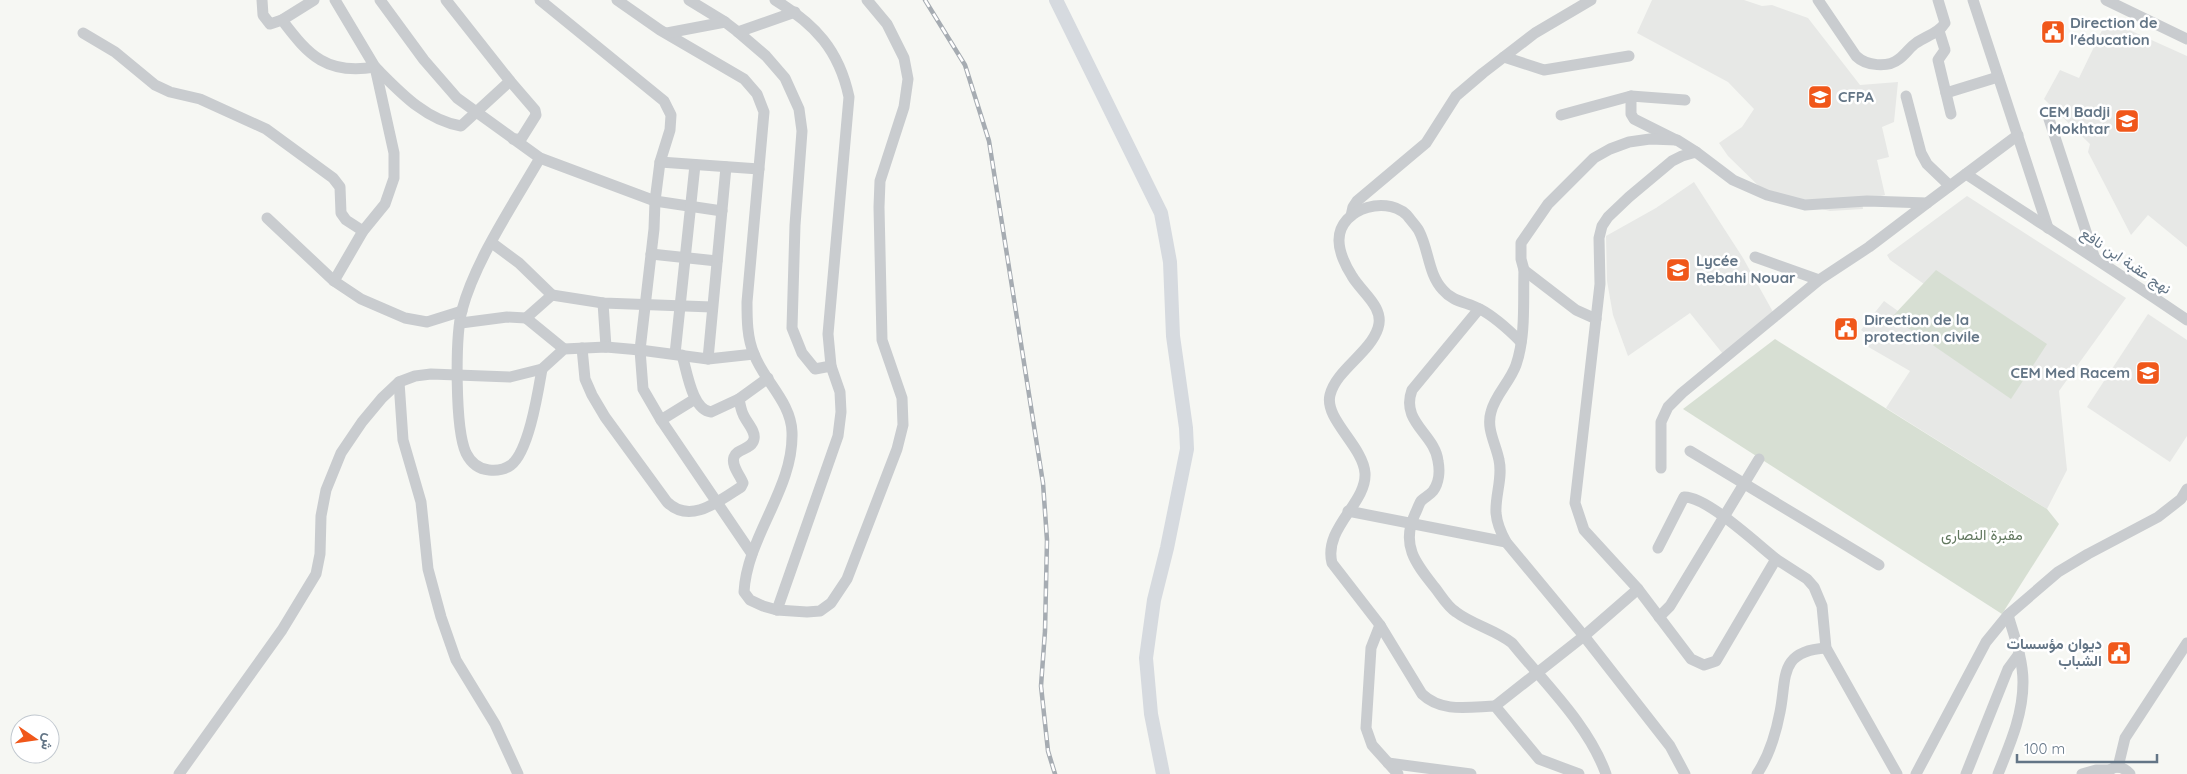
<svg xmlns="http://www.w3.org/2000/svg" width="2187" height="774" viewBox="0 0 2187 774" font-family="Quicksand,Vazirmatn,sans-serif">
<rect width="100%" height="100%" fill="#f6f7f3"/>
<g fill="#e7e8e6">
<path d="M1652 0H1744L1762 6 1772 5 1808 18 1860 85 1898 82 1894 122 1882 127 1889 157 1877 160 1885 195 1862 201 1863 209 1830 211 1769 196 1728 156 1719 143 1742 127 1754 109 1728 82 1637 33Z"/>
<path d="M2107 20 2187 56V247L2148 215 2131 235 2088 152 2090 144 2044 99 2060 70 2079 78Z"/>
<path d="M1694 182 1743 258 1778 321 1727 359 1690 313 1628 356 1613 315 1607 281 1606 236 1656 208Z"/>
<path d="M1967 196 2126 298 2059 391 2067 470 2047 509 1886 408 1910 371 1865 345 1871 337 1861 330 1884 301 1898 311 1924 284 1890 260 1887 255Z"/>
<path d="M2148 314 2187 340V436L2170 462 2087 407Z"/>
</g>
<g fill="#d7dfd3">
<path d="M1936 270 2047 344 2011 399 1892 317Z"/>
<path d="M1775 339 2047 509 2059 524 2002 614 1683 409Z"/>
</g>
<g fill="none" stroke-linecap="round" stroke-linejoin="round">
<g stroke="#c9cccf" stroke-width="11">
<path d="M262 0 263 15 270 24 282 20C309 56 327 75 375 67 399 91 425 120 461 126L510 81"/>
<path d="M380 0 424 60 457 98 540 158 655 201 722 211"/>
<path d="M446 0 510 81 535 110 536 115 521 139H513"/>
<path d="M540 0 664 101 671 115 670 130 660 162 655 201 654 229 640 350 643 389 661 420 752 554"/>
<path d="M617 0 660 30 744 79 757 94 764 112 747 302C747 319 747 338 754 354 764 381 791 402 792 432 794 489 747 536 744 592L750 600 763 606 777 610 807 612 820 611 831 603 847 579 897 449 903 425 902 398 882 340 879 207 880 181 904 107 908 79 904 58 887 24 867 0"/>
<path d="M689 0 725 22"/>
<path d="M775 0C815 24 839 50 849 97L828 334 831 366 840 392 841 412 838 436 777 610"/>
<path d="M1818 0 1856 56C1866 66 1888 68 1899 59 1906 54 1910 47 1916 43 1926 36 1939 33 1945 23L1938 0"/>
<path d="M1973 0 2048 228"/>
<path d="M2106 0 2187 39"/>
<path d="M282 20 314 0"/>
<path d="M1939 31 1945 50 1938 60 1951 114"/>
<path d="M738 32 766 56 785 78 799 109 802 131 795 225 792 328 802 353 815 369 831 366"/>
<path d="M83 33 115 52 155 85 170 92 200 99 266 129 333 178 340 187 341 213 346 220 363 231"/>
<path d="M667 33 725 22 738 32 795 12"/>
<path d="M1504 57 1544 70 1629 56"/>
<path d="M1946 93 1998 77"/>
<path d="M1906 96 1921 153 1927 164 1950 186"/>
<path d="M1561 115 1631 96"/>
<path d="M2049 119 2094 256"/>
<path d="M1676 140 1634 119 1631 114V96L1685 100"/>
<path d="M540 158C514 203 475 261 462 310 455 337 455 429 466 453 471 463 478 469 489 470 497 471 504 470 511 465 529 451 538 392 542 369"/>
<path d="M660 162 759 169"/>
<path d="M1966 174C2040 223 2114 270 2187 320"/>
<path d="M1351 216 1353 207 1357 201 1426 143 1456 96 1483 73 1535 33 1591 0"/>
<path d="M267 218 334 281 361 299 405 318 427 322 462 311"/>
<path d="M651 254 717 261"/>
<path d="M1755 257 1819 280"/>
<path d="M1524 270 1576 310 1596 319"/>
<path d="M334 281 363 231 385 204 394 178V153L375 67 335 0"/>
<path d="M552 295 603 303 712 307"/>
<path d="M603 303 606 347"/>
<path d="M1479 309 1412 390C1400 422 1435 434 1438 461 1440 471 1439 483 1433 491 1430 495 1425 497 1421 501 1419 504 1417 510 1415 514 1400 546 1417 565 1436 589 1442 597 1448 607 1456 612 1473 625 1496 630 1512 643 1545 684 1588 724 1606 774"/>
<path d="M526 318 564 349"/>
<path d="M461 323 507 317 526 318 552 295 519 263 492 243"/>
<path d="M1521 342C1509 330 1495 317 1480 309 1467 302 1453 302 1443 290 1428 274 1429 250 1419 231 1417 227 1413 223 1410 219 1392 193 1338 207 1339 241 1339 252 1346 267 1352 276 1361 292 1385 307 1378 328 1370 353 1336 370 1330 395 1324 419 1363 446 1365 473 1367 503 1323 528 1332 563L1380 625 1422 694C1442 713 1469 707 1495 706L1539 759 1579 774"/>
<path d="M582 348 585 379 592 395 605 417 667 502C690 525 719 501 741 487L743 483C740 475 731 466 734 457 737 448 752 450 754 439 756 431 746 422 743 414 741 410 740 404 739 399L711 412C692 410 687 371 682 355"/>
<path d="M675 354 695 165"/>
<path d="M708 359 726 167"/>
<path d="M399 382 403 440 421 502 428 569 441 617 456 660 495 724 518 774"/>
<path d="M739 399 768 378"/>
<path d="M661 420 695 399"/>
<path d="M1690 451 1879 565"/>
<path d="M1661 468V422L1668 407 1682 393 1819 280 1869 247 1927 203"/>
<path d="M1348 511 1506 542"/>
<path d="M1658 548 1684 497C1706 496 1757 544 1776 559"/>
<path d="M1659 617 1670 606 1759 459"/>
<path d="M1380 625 1371 648 1366 728 1372 745 1398 774"/>
<path d="M1495 706 1584 636 1638 589"/>
<path d="M1388 763 1471 774"/>
<path d="M2118 767 2125 738 2187 643"/>
<path d="M179 774 282 630 316 574 320 554 321 516 326 490 341 453 362 422 382 398 399 382 415 376 431 374 510 377 542 369 564 349 606 347 640 350 708 359 754 354"/>
<path d="M1685 774 1670 746 1584 636 1506 542C1501 533 1497 524 1496 513 1495 495 1503 478 1499 460 1496 444 1486 429 1491 412 1495 395 1510 382 1516 365 1526 336 1523 301 1524 270L1521 259V243L1548 204 1594 158 1610 149 1629 142 1650 139 1677 140 1696 152"/>
<path d="M1757 774C1769 756 1776 733 1780 712 1787 678 1778 651 1826 648"/>
<path d="M1897 774 1826 648 1822 606 1814 587 1807 579 1776 559 1716 661 1704 665 1691 659 1638 589 1584 530 1575 503 1596 319 1600 284 1599 238 1602 226 1608 217 1629 197 1672 161 1682 156 1696 152 1733 180 1767 195 1805 205 1867 201 1927 203 2018 135"/>
<path d="M1916 774 1986 642 2008 615 2058 572 2088 554 2158 517 2181 499 2187 489"/>
<path d="M1966 774 2008 669 2019 654"/>
<path d="M1998 774C2010 744 2023 715 2023 682 2023 659 2014 636 2008 615"/>
<path d="M2082 774 2096 770H2109"/>
<path d="M2106 774C2113 765 2122 765 2130 774"/>
</g>
<path stroke="#d6dadf" stroke-width="14" d="M1056 0 1161 213 1170 262 1173 336 1186 428 1187 449 1167 548 1154 600 1146 658 1151 714 1163 774"/>
<defs>
<path id="rail" d="M925 0 965 65 989 141 1043 483 1047 540 1045 631 1041 686 1048 751 1055 774"/>
</defs>
<use href="#rail" stroke="#a6acb2" stroke-width="4.5"/>
<use href="#rail" stroke="#fff" stroke-width="2.5" stroke-dasharray="8" stroke-linecap="butt"/>
</g>
<defs>
<symbol id="civic-square" viewBox="-11 -11 22 22"><rect x="-9" y="-9" width="18" height="18" rx="4" fill="#f0571a" stroke="#fff"/><path d="M-.6-6.5H3V-4.5H.6V-3L4-1V1h2V6H-6V1h2V-1L-.6-3ZM-1.2 2.5V6h2.4V2.5Z" fill="#fff"/></symbol>
<symbol id="university-square" viewBox="-11 -11 22 22"><rect x="-9" y="-9" width="18" height="18" rx="4" fill="#f0571a" stroke="#fff"/><path d="M0-5L7-2L0 1L-7-2ZM-4 1L0 2.5L4 1V4Q0 6-4 4Z" fill="#fff"/></symbol>
<symbol id="school-square" viewBox="-11 -11 22 22"><rect x="-9" y="-9" width="18" height="18" rx="4" fill="#f0571a" stroke="#fff"/><path d="M0-5L7-2L0 1L-7-2ZM-4 1L0 2.5L4 1V4Q0 6-4 4Z" fill="#fff"/></symbol>
</defs>
<g fill-rule="evenodd">
<use href="#civic-square" x="2039" y="18" width="28" height="28"/>
<use href="#university-square" x="1806" y="83" width="28" height="28"/>
<use href="#school-square" x="2113" y="107" width="28" height="28"/>
<use href="#school-square" x="1664" y="256" width="28" height="28"/>
<use href="#civic-square" x="1832" y="315" width="28" height="28"/>
<use href="#school-square" x="2134" y="359" width="28" height="28"/>
<use href="#civic-square" x="2105" y="639" width="28" height="28"/>
</g>
<g text-anchor="middle" stroke-width="5" stroke-linejoin="round" paint-order="stroke">
<g font-size="15" font-weight="bold" fill="#637586" stroke="#fff" text-anchor="start">
<text x="2070" y="28">Direction de<tspan x="2070" dy="17">l'éducation</tspan></text>
<text x="1838" y="102">CFPA</text>
<text x="2110" y="117" text-anchor="end">CEM Badji<tspan x="2110" dy="17">Mokhtar</tspan></text>
<text x="1696" y="266">Lycée<tspan x="1696" dy="17">Rebahi Nouar</tspan></text>
<text x="1864" y="325">Direction de la<tspan x="1864" dy="17">protection civile</tspan></text>
<text x="2130" y="378" text-anchor="end">CEM Med Racem</text>
<text x="2102" y="649" text-anchor="end">ديوان مؤسسات<tspan x="2102" dy="17">الشباب</tspan></text>
</g>
<g font-size="15" fill="#637586" stroke="#fff">
<text transform="translate(2126 261) rotate(34)" y="5">نهج عقبة ابن نافع</text>
</g>
<g font-size="15" fill="#62785f" stroke="#fff">
<text x="1982" y="540">مقبرة النصارى</text>
</g>
</g>
<g transform="translate(35 739) rotate(103)"><circle r="24" fill="#ffffff" stroke="#c1c8cf"/>
<path d="M0-4L9 19L0 12L-9 19Z" fill="#f0571a"/>
<text y="-8" font-size="14" font-weight="bold" text-anchor="middle" fill="#637586">ش</text>
</g>
<path d="M2017 754v8h140v-8" fill="none" stroke="#637586" stroke-width="2.5"/>
<text x="2024" y="754" font-size="15" fill="#637586" stroke="#ffffff" stroke-width="4" paint-order="stroke">100 m</text>
</svg>
